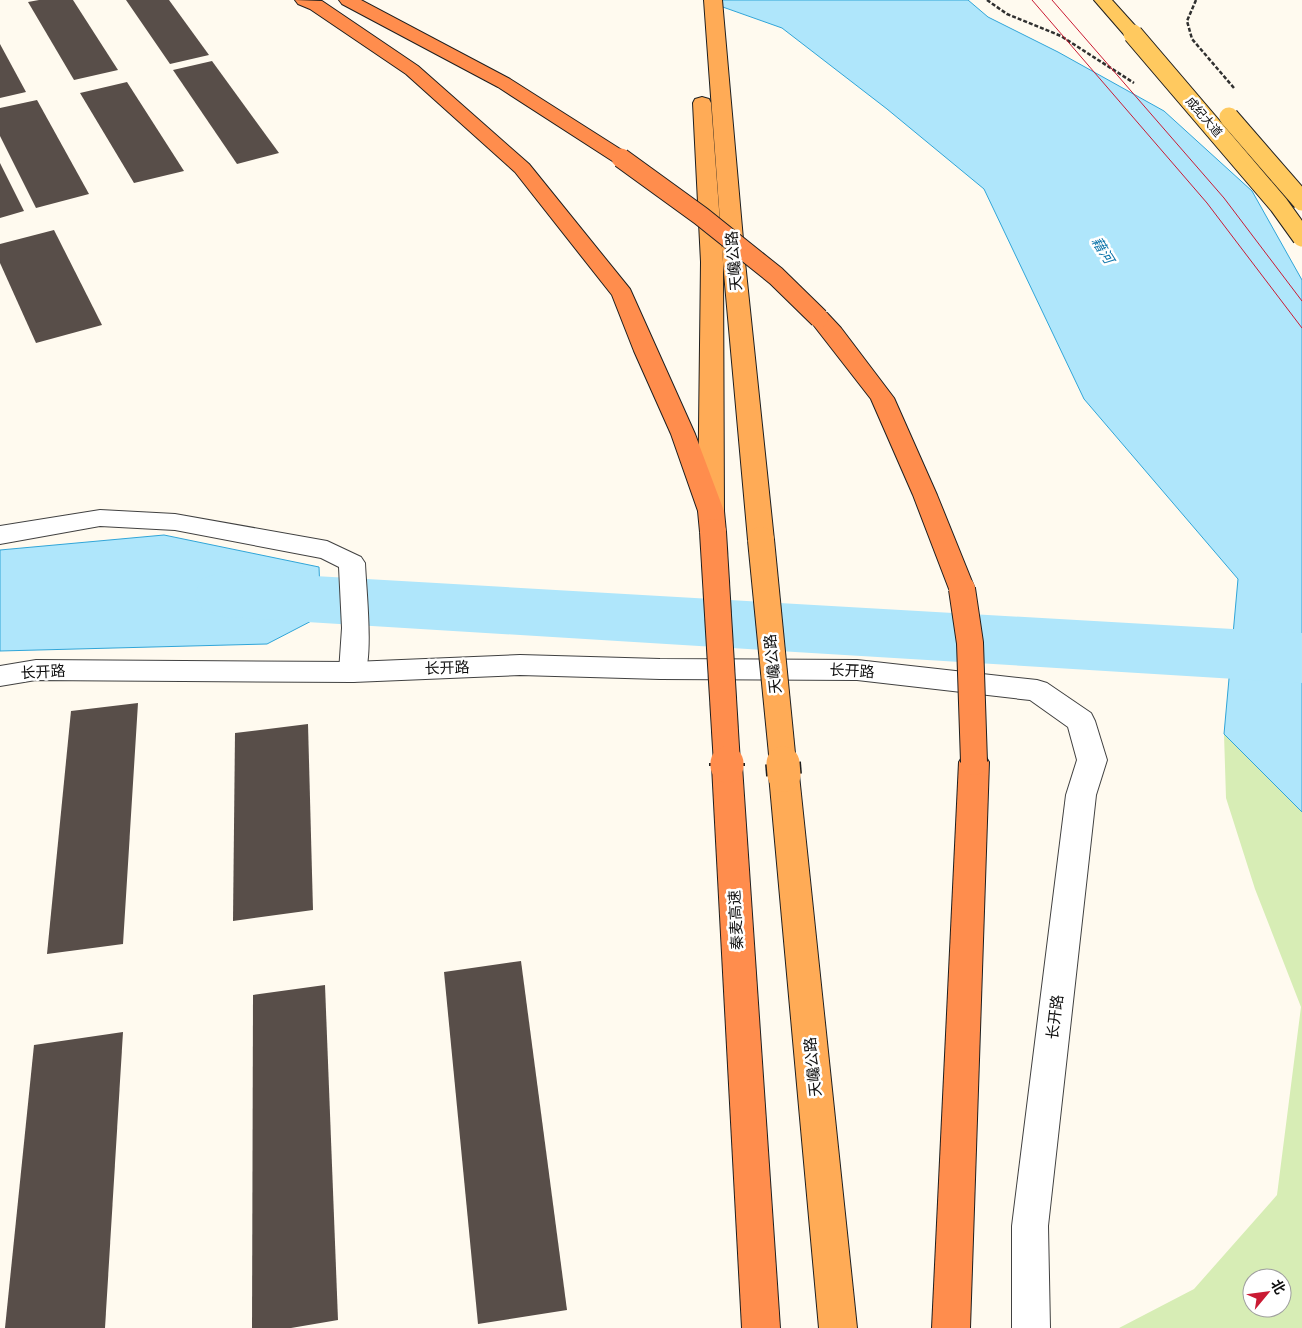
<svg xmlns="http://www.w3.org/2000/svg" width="1302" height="1328" viewBox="0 0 1302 1328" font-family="'Noto Serif','Noto Sans SC',serif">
<rect width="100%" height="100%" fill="#fffaef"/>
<path fill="#d7edb5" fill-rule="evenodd" d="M1224 734 1302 812V1328H1119L1194 1289 1277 1195 1301 1007 1255 889 1226 798ZM1252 1278H1282V1308H1252Z"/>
<g fill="#afe6fb" stroke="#30a5d8">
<path d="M703 0H968L988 17 1058 52 1164 111 1252 191 1302 280V812L1224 734 1238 579 1084 399 984 189 887 109 782 28Z"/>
<path d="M164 535 319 567 321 616 267 644 0 651V550Z"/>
</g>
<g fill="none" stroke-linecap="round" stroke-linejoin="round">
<path fill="#afe6fb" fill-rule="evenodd" d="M226 571 1302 633V683L226 617 203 610 194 594 203 578Z"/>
</g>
<g fill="#584e49">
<path d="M39 0H73L118 70 74 80 28 2Z"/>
<path d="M126 0H169L209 55 170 64Z"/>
<path d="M0 44 26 92 0 98Z"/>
<path d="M212 61 279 153 237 164 173 70Z"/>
<path d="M127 82 184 171 134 183 80 93Z"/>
<path d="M37 100 89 194 36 208 0 136V108Z"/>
<path d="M0 163 24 211 0 218Z"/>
<path d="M54 230 102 325 36 343 0 263V244Z"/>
<path d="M138 703 123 944 47 954 71 711Z"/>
<path d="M308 724 313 910 233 921 235 733Z"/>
<path d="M521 961 567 1310 478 1324 444 972Z"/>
<path d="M325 985 338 1320 291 1328H252L253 995Z"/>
<path d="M123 1032 105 1328H5L34 1045Z"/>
</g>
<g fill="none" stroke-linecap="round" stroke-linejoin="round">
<defs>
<path id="minor" d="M100 510 175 514 327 541 361 557 365 563C366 589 374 659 363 679L353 682 343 679 339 672 342 628 339 567 321 558 175 530 100 526 0 544V526Z"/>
<path id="tertiary" d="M520 655 660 659 857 660 1037 680 1047 683 1091 713 1095 721 1107 760 1096 795 1048 1226 1050 1328H1012V1226L1066 795 1077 760 1068 727 1030 700 857 680 660 679 520 675 353 682 36 680 0 686V666L36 660 353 662Z"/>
<path id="primary" d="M1094 0H1112L1139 30 1142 34 1139 38 1133 39 1127 38Z"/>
<g id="trunk">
<path d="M704 0H722L745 262 774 540 770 546 761 549 752 546 748 540 723 262Z"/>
<path d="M702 97 709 99 711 103 723 262 724 511 720 517 711 519 702 517 698 511 701 262 693 103 695 99Z"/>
<path d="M784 764 794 767 799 775 857 1328H819L769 775 774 767Z"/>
</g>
<g id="motorway">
<path d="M295 0 322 1 418 66 529 164 630 289 695 434 724 511 726 532 722 538 713 541 704 538 700 532 698 511 671 434 634 351 612 295 515 172 406 74 310 9 298 4Z"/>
<path d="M339 0H361L510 79 628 154 631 158 628 162 621 164 614 162 498 87 342 4Z"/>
<path d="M819 311 827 313 841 328 894 398 937 495 975 589 971 596 962 598 953 596 949 589 913 495 871 399 808 318 811 313Z"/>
<path d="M974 751 984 754 989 762 970 1328H932L959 762 964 754Z"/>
<path d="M727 755 737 758 742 766 780 1328H742L712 766 717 758Z"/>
</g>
</defs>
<use href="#minor" stroke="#414141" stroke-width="2"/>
<use href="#tertiary" stroke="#414141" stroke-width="2"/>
<use href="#primary" stroke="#1f1f1f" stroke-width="2"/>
<use href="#trunk" stroke="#1f1f1f" stroke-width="2"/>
<use href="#motorway" stroke="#1f1f1f" stroke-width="2"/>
<g stroke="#303030" stroke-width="2.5" stroke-dasharray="4 2" stroke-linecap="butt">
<path d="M987 0 1007 14 1061 36 1134 83"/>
<path d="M1196 0 1187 21 1192 39 1234 88"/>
</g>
<use href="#minor" fill="#fff" fill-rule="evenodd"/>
<use href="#tertiary" fill="#fff" fill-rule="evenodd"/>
<use href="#primary" fill="#ffc95f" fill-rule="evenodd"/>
<use href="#trunk" fill="#ffab56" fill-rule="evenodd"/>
<use href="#motorway" fill="#ff8d4d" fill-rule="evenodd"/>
<g stroke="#ca1a33" stroke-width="1">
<path d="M1032 0 1207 203 1302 328"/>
<path d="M1052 0 1224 198 1302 301"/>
</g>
<defs>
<g id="primary-bridge">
<path d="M1133 34 1279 205 1302 237"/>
<path d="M1229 117 1302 201"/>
</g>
<path id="trunk-bridge-far1" d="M761 540 783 764"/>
<path id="trunk-bridge" d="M783 763 784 775"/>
<path id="motorway-bridge-far2" d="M621 158 701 216 776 276 819 318"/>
<g id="motorway-bridge-far1">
<path d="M713 532 727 764"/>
<path d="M962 589 970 643 974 762"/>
</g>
<path id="motorway-bridge" d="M727 763V766"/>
</defs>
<use href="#primary-bridge" stroke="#1f1f1f" stroke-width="21" stroke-linecap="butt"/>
<use href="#trunk-bridge-far1" stroke="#1f1f1f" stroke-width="28" stroke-linecap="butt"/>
<use href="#trunk-bridge" stroke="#1f1f1f" stroke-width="36" stroke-linecap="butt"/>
<use href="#motorway-bridge-far2" stroke="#1f1f1f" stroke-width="21" stroke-linecap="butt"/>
<use href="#motorway-bridge-far1" stroke="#1f1f1f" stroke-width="28" stroke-linecap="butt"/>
<use href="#motorway-bridge" stroke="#1f1f1f" stroke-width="36" stroke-linecap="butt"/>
<use href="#primary-bridge" stroke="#ffc95f" stroke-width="19"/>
<use href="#trunk-bridge-far1" stroke="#ffab56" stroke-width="26"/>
<use href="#trunk-bridge" stroke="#ffab56" stroke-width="33"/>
<use href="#motorway-bridge-far2" stroke="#ff8d4d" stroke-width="19"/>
<use href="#motorway-bridge-far1" stroke="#ff8d4d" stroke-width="26"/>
<use href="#motorway-bridge" stroke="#ff8d4d" stroke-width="33"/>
</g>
<g text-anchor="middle" stroke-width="5" stroke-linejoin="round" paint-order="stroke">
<g font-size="12" fill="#0e0e0e" stroke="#fff">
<text transform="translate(1204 117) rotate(49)" y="4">成纪大道</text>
</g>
<g font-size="14" font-style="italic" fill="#0d75aa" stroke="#fff">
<text transform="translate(1103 250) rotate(58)" y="5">藉河</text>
</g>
<g font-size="15" fill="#0e0e0e" stroke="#fff">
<text transform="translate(734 261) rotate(-95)" y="5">天巉公路</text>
<text transform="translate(773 664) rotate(-96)" y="5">天巉公路</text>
<text transform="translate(447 668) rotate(-2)" y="5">长开路</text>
<text transform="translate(852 671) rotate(3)" y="5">长开路</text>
<text transform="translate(43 672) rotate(-3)" y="5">长开路</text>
<text transform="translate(736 920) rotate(-93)" y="5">秦麦高速</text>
<text transform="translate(1055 1017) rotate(-83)" y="5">长开路</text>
<text transform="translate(813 1067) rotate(-96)" y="5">天巉公路</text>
</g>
</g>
<g transform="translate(1267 1293) rotate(61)"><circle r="24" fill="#ffffff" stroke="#9f9f9f"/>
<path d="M0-4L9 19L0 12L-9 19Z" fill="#ca1a33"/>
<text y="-8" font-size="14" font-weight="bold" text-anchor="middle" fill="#0e0e0e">北</text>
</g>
</svg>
